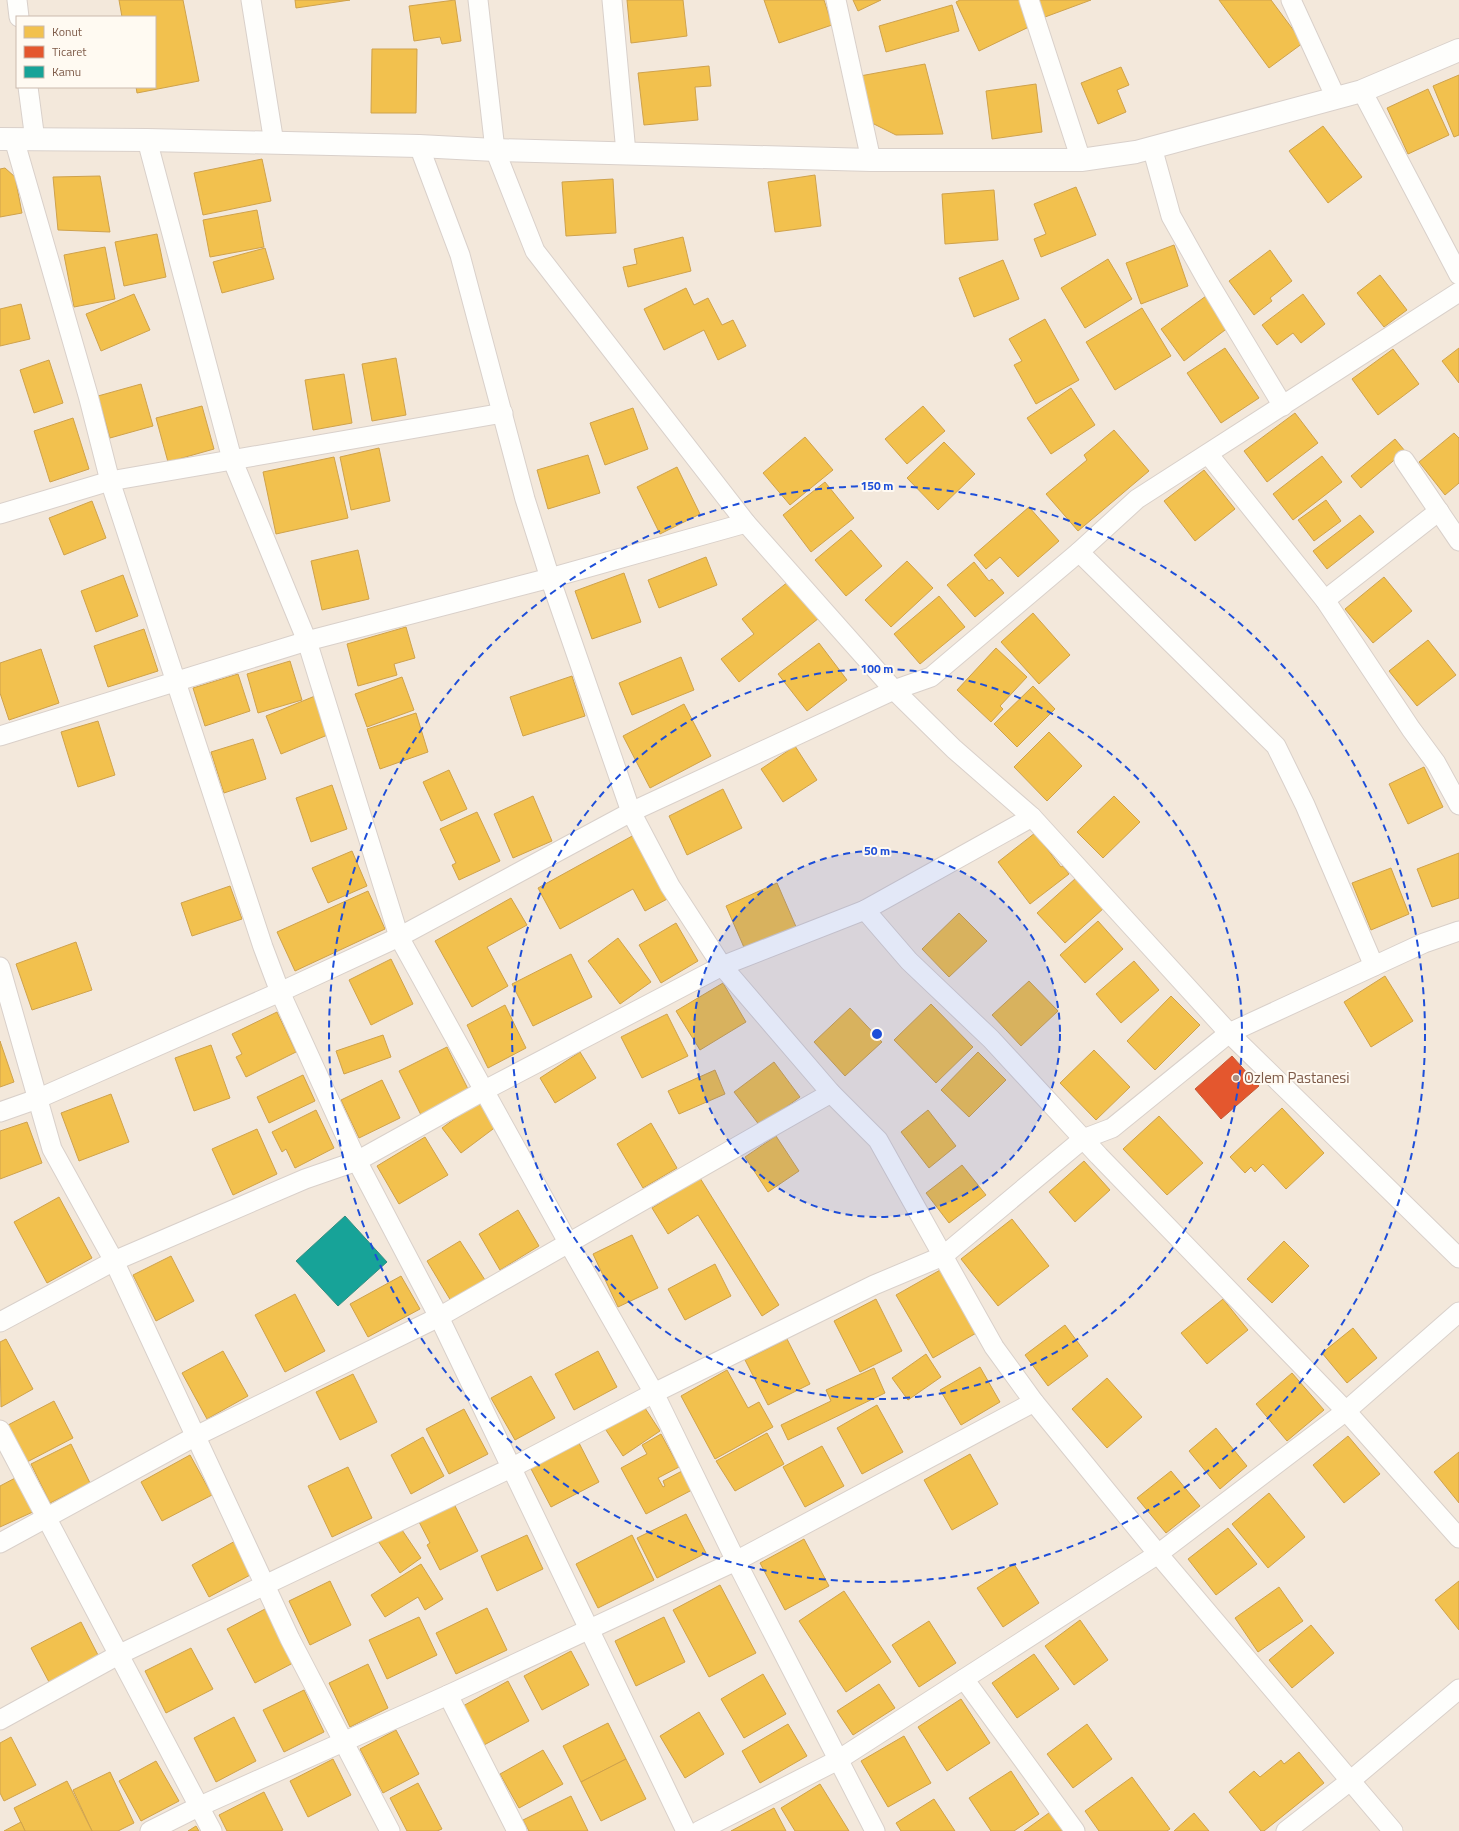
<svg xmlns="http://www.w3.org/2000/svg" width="1459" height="1831" viewBox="0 0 1459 1831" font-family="'Titillium Web',sans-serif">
<rect width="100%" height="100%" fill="#faf5ee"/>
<path fill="#f3e8db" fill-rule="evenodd" d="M0 0H1459V1831H0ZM17 17H155V87H17Z"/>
<g fill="#f2c14e" stroke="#cfa24c">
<path d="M119 0H183L199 81 137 93 136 87H155V17H122Z"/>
<path d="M295 0H350L296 8Z"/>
<path d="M455 0 461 41 442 44 440 37 414 41 409 6Z"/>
<path d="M627 0H683L687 36 631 43Z"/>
<path d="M764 0H824L832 25 779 43Z"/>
<path d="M853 0H881L858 11Z"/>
<path d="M960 0H1022L1033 25 979 51 956 2Z"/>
<path d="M1039 0H1091L1045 17Z"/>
<path d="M1219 0H1271L1303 43 1269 68Z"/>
<path d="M952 5 959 31 886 52 879 26Z"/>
<path d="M372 49H417L416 113H371Z"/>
<path d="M925 64 943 134 896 135 872 123 860 76Z"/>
<path d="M709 66 711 86 695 87 698 120 644 125 638 73Z"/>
<path d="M1121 67 1129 85 1117 90 1126 112 1098 124 1081 83Z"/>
<path d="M1459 75V135L1454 137 1433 86Z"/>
<path d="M1036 84 1042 132 992 139 986 91Z"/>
<path d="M1428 89 1449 135 1408 154 1387 108Z"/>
<path d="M1323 126 1362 177 1328 203 1289 151Z"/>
<path d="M262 159 271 201 203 215 194 173Z"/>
<path d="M5 168 15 177 22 213 0 217V169Z"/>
<path d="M815 175 821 226 775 232 768 182Z"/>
<path d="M100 176 110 232 58 230 53 177Z"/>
<path d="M613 179 616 233 566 236 562 182Z"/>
<path d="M1076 187 1096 235 1041 257 1034 239 1046 234 1034 204Z"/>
<path d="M994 190 998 240 945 244 942 194Z"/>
<path d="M257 210 264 247 210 257 203 220Z"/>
<path d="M157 234 166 277 124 286 115 242Z"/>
<path d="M683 237 691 271 628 287 623 267 637 264 634 249Z"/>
<path d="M1174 245 1188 286 1141 304 1126 263Z"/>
<path d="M105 247 115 299 74 307 64 255Z"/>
<path d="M265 248 274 279 222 293 213 262Z"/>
<path d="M1270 250 1292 281 1270 298 1272 301 1254 315 1229 281Z"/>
<path d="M1108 259 1132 299 1085 328 1061 288Z"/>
<path d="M1003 260 1019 299 974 317 959 278Z"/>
<path d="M1380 275 1407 310 1384 327 1357 293Z"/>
<path d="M686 288 694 305 708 298 722 325 733 320 746 346 718 360 704 330 664 350 644 309Z"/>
<path d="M134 294 150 330 101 351 86 314Z"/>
<path d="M1303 294 1325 324 1301 343 1293 333 1277 345 1262 325Z"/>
<path d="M1206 296 1229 327 1184 361 1161 329Z"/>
<path d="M21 304 30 339 0 346V309Z"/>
<path d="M1142 308 1171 356 1115 390 1086 342Z"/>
<path d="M1045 319 1079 380 1036 404 1014 365 1022 361 1009 339Z"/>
<path d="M1225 348 1259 398 1221 423 1187 373Z"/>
<path d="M1459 348V383L1442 361Z"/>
<path d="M1393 349 1419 384 1378 415 1352 379Z"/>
<path d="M396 358 406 415 372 421 362 364Z"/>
<path d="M49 360 63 403 34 413 20 370Z"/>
<path d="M344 374 352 423 313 430 305 380Z"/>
<path d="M141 384 153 426 110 438 98 396Z"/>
<path d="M1071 388 1095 425 1051 454 1027 418Z"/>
<path d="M202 406 214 449 168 462 156 418Z"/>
<path d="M923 406 945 431 907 464 885 439Z"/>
<path d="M633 408 648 449 605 465 590 423Z"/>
<path d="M1295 413 1318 443 1267 482 1244 451Z"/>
<path d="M73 418 89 469 50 482 34 431Z"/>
<path d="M1114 430 1149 471 1078 531 1046 494 1087 460 1084 455Z"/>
<path d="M1454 433 1459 438V483L1445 495 1419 462Z"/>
<path d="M805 437 833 470 790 505 763 473Z"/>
<path d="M1395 439 1405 451 1361 488 1351 476Z"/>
<path d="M944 442 975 474 938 510 907 478Z"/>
<path d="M379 448 390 501 351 510 340 457Z"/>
<path d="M588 455 600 493 548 509 537 470Z"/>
<path d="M1322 456 1342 482 1293 520 1273 494Z"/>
<path d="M334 457 348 518 276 534 263 472Z"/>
<path d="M677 467 700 514 660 534 637 487Z"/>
<path d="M1204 470 1235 509 1195 541 1164 501Z"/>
<path d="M825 482 854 518 811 552 783 515Z"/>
<path d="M1326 500 1341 521 1314 541 1298 520Z"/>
<path d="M92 501 106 538 64 555 49 518Z"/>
<path d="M1029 507 1059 541 1018 577 1000 557 986 569 974 555Z"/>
<path d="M1360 515 1374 532 1327 569 1313 551Z"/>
<path d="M851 530 882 566 846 596 815 560Z"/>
<path d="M358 550 369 599 322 610 311 561Z"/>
<path d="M706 557 717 585 659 608 648 580Z"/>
<path d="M907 561 933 588 891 627 865 600Z"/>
<path d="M974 562 989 581 992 579 1004 593 975 617 947 585Z"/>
<path d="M624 573 641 622 592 639 575 591Z"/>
<path d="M123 575 138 616 96 632 81 591Z"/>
<path d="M1384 577 1412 611 1373 643 1345 609Z"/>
<path d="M789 581 819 618 739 682 721 659 754 634 742 619Z"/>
<path d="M939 596 965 627 920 664 894 634Z"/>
<path d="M1033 613 1070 655 1039 684 1001 642Z"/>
<path d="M406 627 415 658 394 664 397 675 358 686 347 644Z"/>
<path d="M144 629 158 671 108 687 94 646Z"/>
<path d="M1428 640 1456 675 1417 706 1389 671Z"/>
<path d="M819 643 847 680 807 711 778 674Z"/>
<path d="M996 648 1027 677 1000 706 1003 709 991 722 957 690Z"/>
<path d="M41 649 59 703 9 720 0 693V663Z"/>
<path d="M681 657 694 690 632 715 619 683Z"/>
<path d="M290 661 302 700 258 713 247 674Z"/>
<path d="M238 674 250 711 205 726 193 688Z"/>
<path d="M572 676 585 716 523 736 510 697Z"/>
<path d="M402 677 414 710 367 727 355 694Z"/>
<path d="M1033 686 1055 709 1017 747 994 724Z"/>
<path d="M315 696 330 734 281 754 266 716Z"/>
<path d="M684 704 711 756 650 788 623 736Z"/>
<path d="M416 713 428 752 380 769 367 729Z"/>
<path d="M98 721 115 775 78 787 61 732Z"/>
<path d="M1049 732 1082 766 1047 801 1014 767Z"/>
<path d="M253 739 266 779 224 793 211 752Z"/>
<path d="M795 746 817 780 783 802 761 769Z"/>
<path d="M1424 767 1443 807 1408 824 1389 784Z"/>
<path d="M449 770 467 809 441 821 423 782Z"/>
<path d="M332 785 347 829 311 842 296 798Z"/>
<path d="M723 789 742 828 687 855 669 816Z"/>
<path d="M533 796 552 841 513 858 494 814Z"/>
<path d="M1114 796 1140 822 1103 858 1077 832Z"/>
<path d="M477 812 500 861 459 880 452 865 456 863 440 829Z"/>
<path d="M1035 833 1061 867 1063 866 1069 874 1030 904 998 862Z"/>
<path d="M634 835 669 898 645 911 633 889 560 929 538 888Z"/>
<path d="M352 851 367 886 328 903 312 868Z"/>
<path d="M1459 853V898L1432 907 1417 869Z"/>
<path d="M1391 868 1409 914 1371 930 1352 883Z"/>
<path d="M1076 878 1104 908 1065 943 1037 913Z"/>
<path d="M777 883 797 929 746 952 726 906Z"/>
<path d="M230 886 242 919 192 936 181 903Z"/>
<path d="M368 891 385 929 295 971 277 932Z"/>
<path d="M511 898 527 925 487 947 508 986 472 1007 435 941Z"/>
<path d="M959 913 987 941 949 977 922 949Z"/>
<path d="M1098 921 1123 949 1085 983 1060 955Z"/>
<path d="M676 923 698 961 661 983 639 945Z"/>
<path d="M618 938 651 982 620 1004 588 961Z"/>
<path d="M76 942 92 990 32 1010 16 964Z"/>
<path d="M571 954 592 997 533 1026 512 984Z"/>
<path d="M391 959 413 1004 371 1025 349 980Z"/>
<path d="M1134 961 1159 990 1121 1023 1096 994Z"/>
<path d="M1385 976 1413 1021 1371 1047 1344 1002Z"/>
<path d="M1029 981 1058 1011 1021 1046 992 1015Z"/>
<path d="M723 983 746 1022 700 1050 676 1011Z"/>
<path d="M1171 996 1200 1025 1155 1070 1127 1041Z"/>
<path d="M931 1004 973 1047 936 1083 894 1040Z"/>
<path d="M505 1005 526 1048 488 1068 467 1025Z"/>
<path d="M850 1008 882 1042 845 1076 814 1042Z"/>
<path d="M277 1012 296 1052 246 1077 236 1057 242 1054 232 1034Z"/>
<path d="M667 1014 688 1056 642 1078 621 1037Z"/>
<path d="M383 1035 391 1057 344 1074 336 1051Z"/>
<path d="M0 1041 14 1082 0 1087Z"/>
<path d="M211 1045 230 1098 194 1111 175 1058Z"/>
<path d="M447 1047 469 1091 421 1115 399 1071Z"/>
<path d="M1094 1050 1130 1087 1096 1120 1060 1083Z"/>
<path d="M580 1052 596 1078 555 1103 540 1078Z"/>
<path d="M978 1052 1006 1080 969 1117 941 1090Z"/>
<path d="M774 1062 800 1097 760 1126 734 1092Z"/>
<path d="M715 1070 725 1094 679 1114 668 1091Z"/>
<path d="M303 1075 315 1101 269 1123 257 1097Z"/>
<path d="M382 1080 400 1118 359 1138 341 1100Z"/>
<path d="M111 1094 129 1142 79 1161 61 1113Z"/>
<path d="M479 1101 497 1126 461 1153 442 1128Z"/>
<path d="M1282 1108 1324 1153 1286 1189 1263 1164 1255 1172 1251 1167 1245 1173 1230 1157Z"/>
<path d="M316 1110 334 1148 295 1168 286 1149 282 1152 272 1132Z"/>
<path d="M928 1110 956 1146 929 1168 901 1132Z"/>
<path d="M1159 1116 1203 1163 1167 1195 1123 1149Z"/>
<path d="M27 1122 42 1163 0 1179V1131Z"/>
<path d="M651 1123 677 1168 643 1188 617 1144Z"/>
<path d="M257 1129 277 1174 233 1195 212 1149Z"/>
<path d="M776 1136 799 1171 768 1192 745 1157Z"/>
<path d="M425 1137 448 1175 399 1204 377 1166Z"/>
<path d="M1084 1161 1110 1190 1075 1222 1049 1192Z"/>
<path d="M962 1165 986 1195 949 1223 926 1193Z"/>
<path d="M700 1178 779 1305 762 1316 698 1215 668 1234 652 1208Z"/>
<path d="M59 1197 92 1258 47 1283 14 1222Z"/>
<path d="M518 1210 539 1246 500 1270 479 1234Z"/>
<path d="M1012 1219 1049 1266 998 1306 961 1259Z"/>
<path d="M632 1235 658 1288 618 1307 593 1254Z"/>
<path d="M460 1241 485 1280 451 1301 427 1261Z"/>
<path d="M1284 1241 1309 1266 1272 1303 1247 1279Z"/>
<path d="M171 1256 194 1301 156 1321 133 1275Z"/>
<path d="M715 1264 731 1296 685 1320 668 1289Z"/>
<path d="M942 1269 978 1332 933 1358 896 1295Z"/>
<path d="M401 1276 420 1309 368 1337 350 1304Z"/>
<path d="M295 1294 325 1351 285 1372 255 1315Z"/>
<path d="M876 1299 902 1351 860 1372 834 1321Z"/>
<path d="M1223 1299 1248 1330 1207 1364 1181 1333Z"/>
<path d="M1065 1325 1088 1356 1048 1386 1025 1355Z"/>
<path d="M1353 1328 1377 1358 1347 1383 1322 1353Z"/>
<path d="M6 1339 33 1389 1 1407 0 1342Z"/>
<path d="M787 1339 810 1384 768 1405 745 1360Z"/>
<path d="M223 1351 248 1396 207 1419 182 1373Z"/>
<path d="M598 1351 617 1387 574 1410 555 1374Z"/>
<path d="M926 1354 941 1377 908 1400 892 1378Z"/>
<path d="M980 1367 1000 1402 961 1425 940 1390Z"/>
<path d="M874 1368 885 1393 788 1440 781 1425 831 1401 826 1390Z"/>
<path d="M727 1370 748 1408 759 1402 773 1427 715 1459 681 1396Z"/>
<path d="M1292 1373 1324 1410 1287 1441 1256 1404Z"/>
<path d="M353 1374 377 1422 340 1440 316 1392Z"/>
<path d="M531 1376 555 1418 515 1440 491 1398Z"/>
<path d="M1107 1378 1142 1417 1107 1448 1072 1409Z"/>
<path d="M54 1401 73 1438 27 1462 8 1425Z"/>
<path d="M641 1402 660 1431 623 1456 604 1427Z"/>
<path d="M877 1405 903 1452 862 1474 837 1428Z"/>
<path d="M464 1409 488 1454 449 1474 426 1429Z"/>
<path d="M1216 1428 1247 1466 1220 1489 1189 1451Z"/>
<path d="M767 1433 784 1464 735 1491 716 1461Z"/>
<path d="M661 1434 679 1467 658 1478 663 1487 665 1486 663 1481 682 1471 692 1490 646 1514 621 1468 647 1454 642 1445Z"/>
<path d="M1348 1436 1380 1474 1344 1503 1313 1465Z"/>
<path d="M423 1437 444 1476 411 1494 391 1455Z"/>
<path d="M579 1443 599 1482 551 1507 530 1467Z"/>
<path d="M71 1444 90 1483 50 1503 31 1464Z"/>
<path d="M822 1446 844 1486 805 1507 783 1467Z"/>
<path d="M1459 1452V1503L1434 1472Z"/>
<path d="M970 1454 998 1504 952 1530 924 1480Z"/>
<path d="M190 1455 212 1495 162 1521 141 1482Z"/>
<path d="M348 1467 372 1518 332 1537 308 1486Z"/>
<path d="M1171 1471 1200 1506 1166 1533 1137 1498Z"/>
<path d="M19 1476 35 1511 0 1527V1486Z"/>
<path d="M1269 1493 1305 1537 1268 1568 1232 1524Z"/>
<path d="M452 1500 478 1551 440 1570 427 1545 430 1543 417 1518Z"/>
<path d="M686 1514 706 1553 657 1578 637 1538Z"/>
<path d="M400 1527 421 1558 400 1573 378 1541Z"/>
<path d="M1228 1528 1257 1564 1216 1595 1188 1559Z"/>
<path d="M527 1535 543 1569 497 1591 481 1556Z"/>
<path d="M632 1535 654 1580 598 1608 576 1564Z"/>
<path d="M804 1539 829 1586 785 1610 760 1563Z"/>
<path d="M237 1540 254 1573 209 1597 192 1565Z"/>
<path d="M421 1564 443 1599 425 1610 418 1597 385 1617 371 1595Z"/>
<path d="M1014 1564 1039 1603 1003 1627 977 1588Z"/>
<path d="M330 1581 351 1625 310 1645 289 1601Z"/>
<path d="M1459 1581V1630L1435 1600Z"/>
<path d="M720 1585 756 1653 709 1677 673 1610Z"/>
<path d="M1279 1587 1303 1621 1258 1652 1235 1618Z"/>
<path d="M844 1591 891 1662 846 1692 799 1621Z"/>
<path d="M487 1608 507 1650 456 1674 436 1633Z"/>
<path d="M265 1609 293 1663 255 1683 227 1629Z"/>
<path d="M419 1617 437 1655 387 1679 369 1640Z"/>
<path d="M664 1617 685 1662 636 1686 615 1641Z"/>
<path d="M1080 1620 1108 1660 1074 1685 1045 1646Z"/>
<path d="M929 1621 956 1663 919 1687 892 1645Z"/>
<path d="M81 1622 99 1657 49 1682 31 1648Z"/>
<path d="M1311 1625 1334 1653 1292 1688 1269 1660Z"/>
<path d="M191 1648 213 1689 166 1713 145 1671Z"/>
<path d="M571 1651 589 1685 542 1710 524 1676Z"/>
<path d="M1034 1654 1059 1689 1017 1718 992 1683Z"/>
<path d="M368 1664 388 1708 350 1727 329 1683Z"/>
<path d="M763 1674 786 1714 744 1738 721 1699Z"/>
<path d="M508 1681 529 1721 484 1745 463 1706Z"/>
<path d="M879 1684 895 1708 853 1735 837 1711Z"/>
<path d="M304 1690 324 1732 284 1752 263 1710Z"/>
<path d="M961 1699 990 1743 947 1771 918 1727Z"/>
<path d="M699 1712 724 1754 685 1778 660 1736Z"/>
<path d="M234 1717 256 1761 216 1782 194 1738Z"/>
<path d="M608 1723 626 1759 581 1782 563 1746Z"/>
<path d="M788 1724 807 1756 760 1783 742 1751Z"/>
<path d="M1087 1724 1112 1759 1073 1788 1047 1754Z"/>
<path d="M396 1730 419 1774 383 1793 360 1749Z"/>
<path d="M904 1736 931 1783 888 1807 861 1761Z"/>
<path d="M11 1737 36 1785 4 1801 0 1793V1743Z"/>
<path d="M543 1750 563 1784 519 1808 500 1774Z"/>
<path d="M1299 1752 1324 1783 1264 1831H1261L1229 1792 1254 1771 1260 1777 1281 1760 1284 1764Z"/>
<path d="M333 1759 351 1795 308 1817 290 1781Z"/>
<path d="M626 1759 646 1799 601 1821 581 1782Z"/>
<path d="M156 1761 179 1801 141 1821 119 1781Z"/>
<path d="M1011 1771 1039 1814 1014 1831H991L969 1798Z"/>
<path d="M110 1772 134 1823 118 1831H92L73 1790Z"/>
<path d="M1132 1777 1170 1829 1167 1831H1099L1085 1811Z"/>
<path d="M67 1781 92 1831H25L14 1808Z"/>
<path d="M418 1783 442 1829 437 1831H407L390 1798Z"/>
<path d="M820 1784 849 1831H795L781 1808Z"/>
<path d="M264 1792 283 1830 280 1831H227L219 1815Z"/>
<path d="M571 1796 588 1831H529L523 1820Z"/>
<path d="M934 1799 955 1831H901L896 1823Z"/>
<path d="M774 1808 786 1831H731Z"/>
<path d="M1053 1810 1068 1831H1024Z"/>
<path d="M1194 1813 1209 1831H1174Z"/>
<path d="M21 1822 25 1831H4Z"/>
<path d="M196 1826 199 1831H188Z"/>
</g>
<path fill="#e4572e" stroke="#c55836" d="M1232 1056 1259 1086 1221 1119 1195 1089Z"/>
<path fill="#17a398" stroke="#368d80" d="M345 1216 387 1262 338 1306 296 1261Z"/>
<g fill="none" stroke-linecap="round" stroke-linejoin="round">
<defs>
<g id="minor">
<path d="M17 0 19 17"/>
<path d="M251 0 274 143"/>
<path d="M478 0 495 150 535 251 746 523 894 690 954 749 1032 817 1229 1033 1459 1258"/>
<path d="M612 0 626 153"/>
<path d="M836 0 871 160"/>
<path d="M1029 0 1081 160"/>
<path d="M1291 0 1336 98"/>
<path d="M28 87 35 140"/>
<path d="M1362 91 1459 275"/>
<path d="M14 139 88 395 110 481 263 947 280 992 357 1161 439 1317 686 1831"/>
<path d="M147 140 232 459 307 641 399 937 569 1244 654 1393 736 1561 875 1831"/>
<path d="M419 146 460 255 525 499 550 578 631 812 670 886 722 966 831 1093 878 1140 994 1347 1034 1402 1158 1554 1393 1831"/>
<path d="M1152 147 1171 216 1207 280 1283 406"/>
<path d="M1208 454 1325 600 1411 729 1436 763 1459 805"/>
<path d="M1404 460 1459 541"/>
<path d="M0 514 110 481 503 413"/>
<path d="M1079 552 1276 746 1305 805 1374 966"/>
<path d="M1325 600 1439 511"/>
<path d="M0 736 307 641 550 578 746 523"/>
<path d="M865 910 909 961 991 1039 1099 1156 1346 1411 1459 1538"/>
<path d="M0 967 52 1149 114 1261 290 1639 390 1831"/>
<path d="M0 1112 37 1099 280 992 399 937 631 812 894 690 931 677 1079 552 1137 499 1459 292"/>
<path d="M0 1322 114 1261 305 1179 357 1161 485 1090 722 966 865 910 1032 817"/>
<path d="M0 1430 212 1831"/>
<path d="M0 1543 196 1436 439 1317 831 1093"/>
<path d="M964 1679 1075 1831"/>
<path d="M448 1695 517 1831"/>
<path d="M0 1720 120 1654 513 1467 654 1393 874 1285 943 1256 1083 1139 1112 1128 1229 1033 1424 943 1459 931"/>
<path d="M150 1831 198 1807 448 1695 736 1561 1034 1402"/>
<path d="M699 1831 838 1760 1158 1554 1346 1411 1459 1312"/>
<path d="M1286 1831 1350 1781 1459 1689"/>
</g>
<path id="tertiary" d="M0 139 147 140 419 146 495 150 871 160H1081L1136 152 1362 91 1459 50"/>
</defs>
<use href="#minor" stroke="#d9d0ca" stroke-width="21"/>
<use href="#tertiary" stroke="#d9d0ca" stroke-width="24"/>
<use href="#minor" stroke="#fefefc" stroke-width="19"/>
<use href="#tertiary" stroke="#fefefc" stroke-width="22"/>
</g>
<circle cx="877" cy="1034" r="183" fill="#1d4ed8" fill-opacity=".12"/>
<g fill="none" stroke="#1d4ed8" stroke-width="2" stroke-dasharray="7 5">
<circle cx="877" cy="1034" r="183"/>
<circle cx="877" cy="1034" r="365"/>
<circle cx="877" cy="1034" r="548"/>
</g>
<circle fill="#a99082" stroke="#fffaf2" stroke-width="1.5" cx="1236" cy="1078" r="4"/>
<g text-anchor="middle" stroke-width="4" stroke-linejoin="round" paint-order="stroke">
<g font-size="15" fill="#7d5a48" stroke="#fffaf2" text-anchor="start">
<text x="1244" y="1083">Ozlem Pastanesi</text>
</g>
</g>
<circle cx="877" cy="1034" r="6" fill="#1d4ed8" stroke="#fffaf2" stroke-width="2"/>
<g font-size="12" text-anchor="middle" font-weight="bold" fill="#1d4ed8" stroke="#fffaf2" stroke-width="4" stroke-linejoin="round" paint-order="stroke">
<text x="877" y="490">150 m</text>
<text x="877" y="673">100 m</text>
<text x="877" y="855">50 m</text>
</g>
<rect x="16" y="16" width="140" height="72" fill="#fffaf2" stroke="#cbbaae"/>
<rect x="24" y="26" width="20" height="12" fill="#f2c14e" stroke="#cbbaae"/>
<text x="52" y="36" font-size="12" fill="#7d5a48">Konut</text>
<rect x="24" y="46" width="20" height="12" fill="#e4572e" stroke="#cbbaae"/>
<text x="52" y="56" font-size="12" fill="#7d5a48">Ticaret</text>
<rect x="24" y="66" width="20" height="12" fill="#17a398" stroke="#cbbaae"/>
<text x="52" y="76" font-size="12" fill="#7d5a48">Kamu</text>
</svg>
